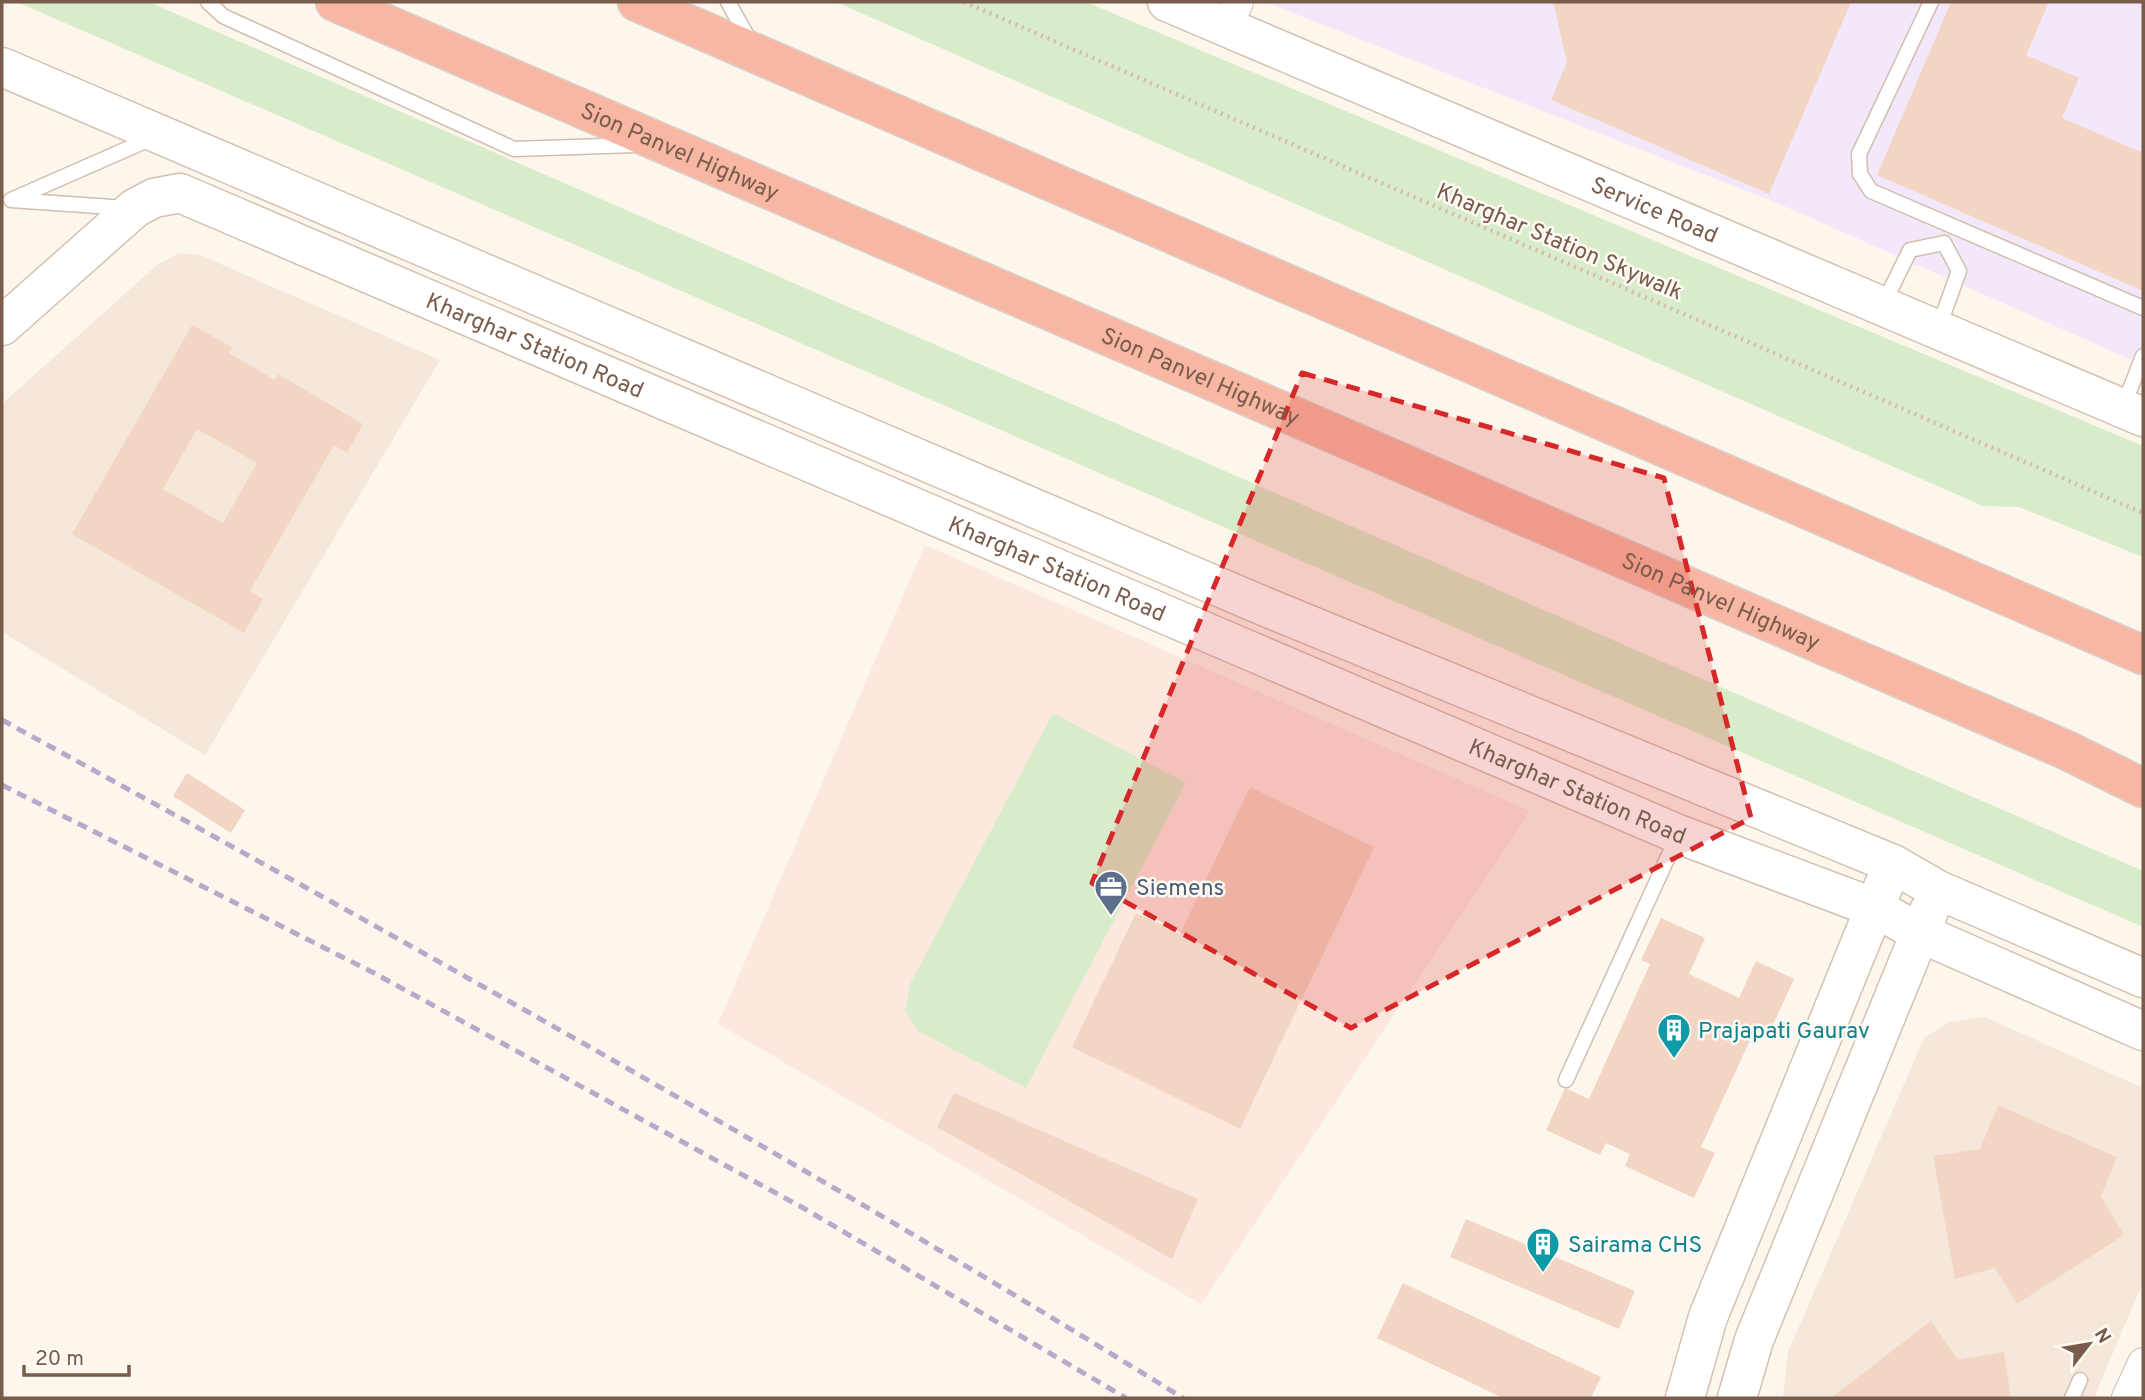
<svg xmlns="http://www.w3.org/2000/svg" width="2145" height="1400" viewBox="0 0 2145 1400" font-family="Overpass,sans-serif">
<rect width="100%" height="100%" fill="#fdf6ec"/>
<g fill="#f5e8da">
<path d="M180 253 200 255 440 360 205 755 2 632V404L158 264Z"/>
<path d="M1985 1017 2143 1088V1282L2094 1398H1783L1788 1352 1924 1038 1949 1022Z"/>
</g>
<path fill="#fde8e0" d="M925 545 1530 811 1201 1304 718 1024Z"/>
<path fill="#f3e8fa" d="M1265 2H2143V365L1777 203Z"/>
<g fill="#d8ecc9">
<path d="M17 2H149L2143 871V927Z"/>
<path d="M836 2H1086L2143 446V557L2019 507 1983 506Z"/>
<path d="M1053 713 1186 783 1026 1088 918 1031 905 1011 910 984Z"/>
</g>
<g fill="#f3d5c3" fill-rule="evenodd">
<path d="M1553 2H1851L1769 194 1551 100 1567 62Z"/>
<path d="M1951 2H2049L2026 55 2079 78 2062 118 2143 153V291L1877 175Z"/>
<path d="M192 325 232 347 229 353 275 380 278 374 363 424 347 453 334 445 250 591 263 599 244 633 72 534ZM197 429 257 463 223 523 163 489Z"/>
<path d="M187 773 245 810 231 833 173 796Z"/>
<path d="M1250 787 1374 847 1240 1129 1072 1047 1136 913 1180 934Z"/>
<path d="M1661 918 1705 938 1689 974 1739 998 1756 961 1794 979 1770 1031 1757 1025 1701 1147 1715 1153 1694 1198 1625 1166 1630 1154 1606 1143 1600 1155 1546 1130 1565 1088 1589 1099 1650 964 1641 960Z"/>
<path d="M954 1093 1198 1199 1172 1259 937 1127Z"/>
<path d="M1998 1105 2117 1157 2101 1196 2124 1235 2017 1304 1995 1268 1955 1279 1933 1156 1980 1149Z"/>
<path d="M1466 1219 1635 1291 1619 1329 1450 1257Z"/>
<path d="M1403 1283 1601 1377 1591 1398H1503L1377 1338Z"/>
<path d="M1931 1321 1958 1360 2004 1352 2011 1398 1832 1397Z"/>
</g>
<g fill="none" stroke-linecap="round" stroke-linejoin="round">
<defs>
<g id="lane">
<path d="M208 2 223 16 514 149 636 145"/>
<path d="M728 2 751 43"/>
<path d="M1931 2 1859 154 1860 174 1871 191 2143 308"/>
<path d="M126 208 11 200 152 138"/>
<path d="M1883 305 1910 250 1944 243 1959 271 1938 329"/>
<path d="M2123 407 2143 356"/>
<path d="M1566 1080 1678 835"/>
<path d="M2072 1398 2080 1380"/>
</g>
<g id="street">
<path d="M1227 28 1238 2"/>
<path d="M2127 1398 2143 1363"/>
</g>
<g id="secondary">
<path id="s1" d="M1167 2 2143 417"/>
<path d="M2 67 1261 605 1893 864 1938 890 2143 978"/>
<path id="s2" d="M2 326 135 208 154 198 180 193 1678 834 1875 908 1920 933 2143 1031"/>
<path d="M1685 1398 1708 1317 1884 885"/>
<path d="M1737 1398 1754 1340 1929 911"/>
</g>
<g id="highway">
<path id="s3" d="M335 2 2066 750 2143 788"/>
<path d="M637 2 2143 655"/>
</g>
</defs>
<use href="#lane" stroke="#d1beb0" stroke-width="17"/>
<use href="#street" stroke="#d1beb0" stroke-width="32"/>
<use href="#secondary" stroke="#d6c0b0" stroke-width="41"/>
<use href="#highway" stroke="#dad1cd" stroke-width="41"/>
<path stroke="#d9b8a5" stroke-width="4.5" stroke-dasharray="2 5" stroke-linecap="butt" d="M964 2 2143 513"/>
<use href="#lane" stroke="#fff" stroke-width="14"/>
<use href="#street" stroke="#fff" stroke-width="30"/>
<use href="#secondary" stroke="#fff" stroke-width="38"/>
<use href="#highway" stroke="#f7b7a3" stroke-width="38"/>
<g stroke="#b9a8c9" stroke-width="5" stroke-dasharray="10 7" stroke-linecap="butt">
<path d="M2 720C400 938 797 1159 1183 1398"/>
<path d="M2 785 374 973 805 1209 1126 1398"/>
</g>
</g>
<path fill="#d62828" fill-opacity="0.2" stroke="#d62828" stroke-width="5" stroke-dasharray="14 9" stroke-linejoin="round" d="M1302 373 1664 478 1751 818 1351 1028 1092 883Z"/>
<defs>
<symbol id="office-pin" viewBox="-11 -11 22 30"><path d="M0 17L-7.5 6A9.5 9.5 0 1 1 7.5 6Z" fill="#5c6f8a" stroke="#fffaf3"/><path d="M-6-3h4V-5.5h4V-3h4V5H-6ZM-1-4.5V-3h2v-1.5ZM-6 0V1H6V0Z" fill="#fff"/></symbol>
<symbol id="building-pin" viewBox="-11 -11 22 30"><path d="M0 17L-7.5 6A9.5 9.5 0 1 1 7.5 6Z" fill="#0f9aa8" stroke="#fffaf3"/><path d="M-4-6H4V6H1V3H-1V6H-4ZM-2.5-4.3h1.7v1.8h-1.7ZM.8-4.3h1.7v1.8H.8ZM-2.5-1h1.7V.8h-1.7ZM.8-1h1.7V.8H.8Z" fill="#fff"/></symbol>
</defs>
<g fill-rule="evenodd">
<use href="#office-pin" x="1092" y="868" width="38" height="52"/>
<use href="#building-pin" x="1655" y="1011" width="38" height="52"/>
<use href="#building-pin" x="1524" y="1225" width="38" height="52"/>
</g>
<g text-anchor="middle" stroke-width="5" stroke-linejoin="round" paint-order="stroke">
<g font-size="23" fill="#7a5c4d" stroke="#fffaf3">
<text dy="8" stroke="none"><textPath href="#s3" startOffset="376">Sion Panvel Highway</textPath></text>
<text dy="8" stroke="none"><textPath href="#s1" startOffset="530">Service Road</textPath></text>
<text transform="translate(1560 241) rotate(23)" y="8">Kharghar Station Skywalk</text>
<text dy="8" stroke="none"><textPath href="#s2" startOffset="612">Kharghar Station Road</textPath></text>
<text dy="8" stroke="none"><textPath href="#s3" startOffset="943">Sion Panvel Highway</textPath></text>
<text dy="8" stroke="none"><textPath href="#s2" startOffset="1180">Kharghar Station Road</textPath></text>
<text dy="8" stroke="none"><textPath href="#s3" startOffset="1510">Sion Panvel Highway</textPath></text>
<text dy="8" stroke="none"><textPath href="#s2" startOffset="1746">Kharghar Station Road</textPath></text>
</g>
<g font-size="23" fill="#4e5e75" stroke="#fffaf3" text-anchor="start">
<text x="1136" y="895">Siemens</text>
</g>
<g font-size="23" fill="#0d838f" stroke="#fffaf3" text-anchor="start">
<text x="1698" y="1038">Prajapati Gaurav</text>
<text x="1568" y="1252">Sairama CHS</text>
</g>
</g>
<rect width="2145" height="1400" fill="none" stroke="#7a5c4d" stroke-width="7"/>
<g transform="translate(2089 1344) rotate(59)" stroke="#fffaf3" stroke-width="5" paint-order="stroke">
<path d="M0-5L12 26L0 18L-12 26Z" fill="#7a5c4d"/>
<text y="-10" font-size="19" font-weight="bold" text-anchor="middle" fill="#7a5c4d">N</text>
</g>
<path d="M24 1365v10h105v-10" fill="none" stroke="#7a5c4d" stroke-width="3.5"/>
<text x="35" y="1365" font-size="21" fill="#7a5c4d" stroke="#fffaf3" stroke-width="5" paint-order="stroke">20 m</text>
</svg>
